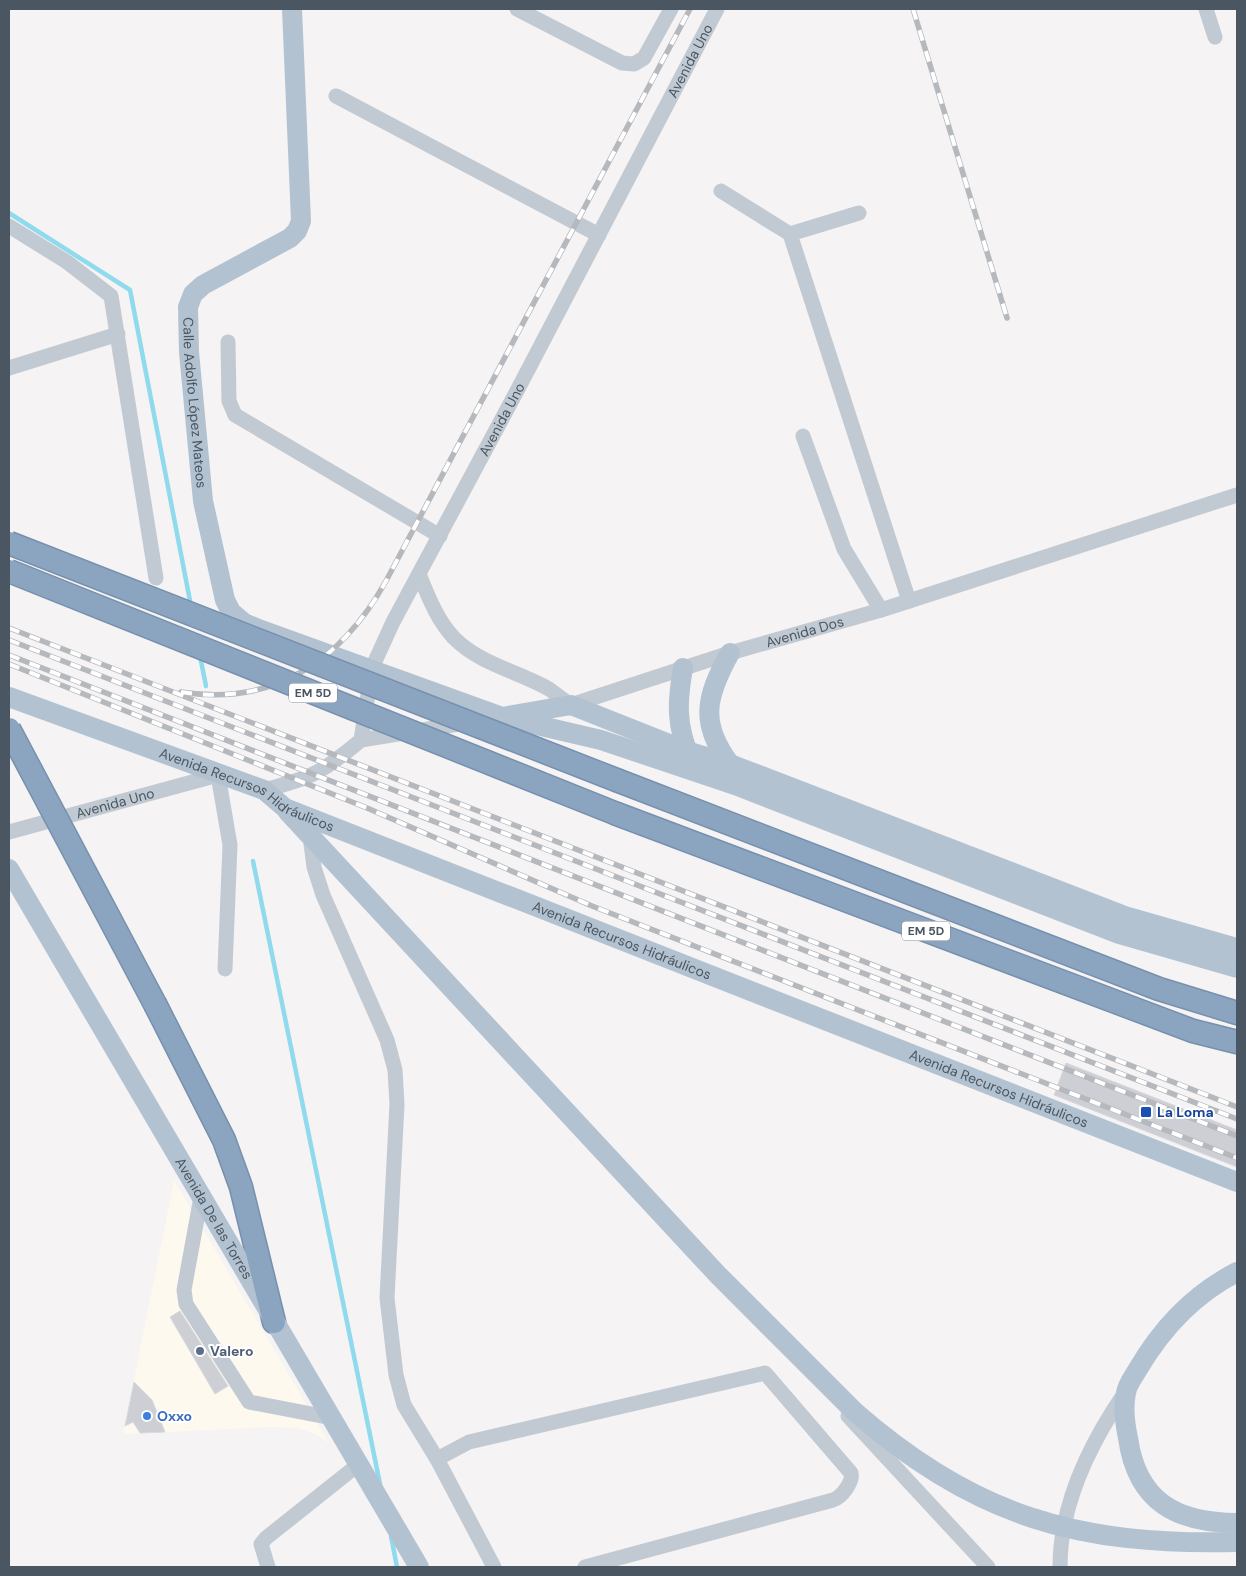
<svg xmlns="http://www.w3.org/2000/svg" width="1246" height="1576" viewBox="0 0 1246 1576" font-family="'DM Sans',sans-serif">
<rect width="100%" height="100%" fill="#f5f3f3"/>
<path fill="#fdf9ef" d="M174 1180 329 1443 317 1435 298 1428 270 1427 123 1434Z"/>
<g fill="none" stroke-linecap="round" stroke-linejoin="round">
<g stroke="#90daee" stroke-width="4.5">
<path d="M9 213 130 290 191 606"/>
<path d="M200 656 206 686"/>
<path d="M253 861 380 1484"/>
<path d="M391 1536 397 1567"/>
</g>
</g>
<g fill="#cdcfd5" stroke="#d7d9de">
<path d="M1066 1063 1237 1130V1167L1054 1095Z"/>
<path d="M180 1311 228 1386 215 1394 170 1317Z"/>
<path d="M134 1382 152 1400 165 1432 140 1433 133 1422 125 1426Z"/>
</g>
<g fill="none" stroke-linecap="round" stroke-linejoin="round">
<defs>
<g id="highway">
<path d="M619 781 1159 989 1237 1013"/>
<path d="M617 814 1193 1031 1237 1042"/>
<path d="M156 1006 224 1140 241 1187 274 1322"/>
</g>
</defs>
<use href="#highway" stroke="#7690ad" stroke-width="25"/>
<g stroke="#c1cad2" stroke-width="15">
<path d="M517 9 622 63 634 64 644 58 671 9"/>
<path d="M1206 9 1215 37"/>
<path d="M336 96 599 235"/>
<path d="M721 191 790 234"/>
<path d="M859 213 790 234 909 601"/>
<path d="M9 226 67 262 111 296 156 578"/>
<path d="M228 342 229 401 235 415 440 536"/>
<path d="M9 368 118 334"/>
<path d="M803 436 844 549 881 610"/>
<path id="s1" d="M419 574C428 596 437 620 454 638 481 665 518 671 549 689 556 694 563 700 571 705L730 653 881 610 1237 495"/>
<path d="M361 740 465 723"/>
<path id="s2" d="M264 790C312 778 323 772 361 740L372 668 393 622 519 387 717 9"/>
<path id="s3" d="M9 832 218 775 230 845 225 969"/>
<path d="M310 836 314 867 323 895 387 1040 395 1070 397 1104 387 1298 396 1375 404 1405 437 1459"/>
<path d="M201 1197 184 1290 186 1304 249 1402 332 1418"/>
<path d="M848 1416 988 1567"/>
<path d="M268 1567 261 1544 266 1538 359 1464"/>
<path d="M494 1567 437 1459 469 1442 765 1373 851 1473C853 1482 842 1497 833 1500L585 1567"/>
<path d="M1060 1567C1060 1503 1090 1443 1126 1391"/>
</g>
<g stroke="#b3c2d1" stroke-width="20">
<path id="s4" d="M292 9 301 221 297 231 290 238 203 285 193 294 188 307 189 352 203 501 225 600 231 612 244 623 261 630 502 717 571 705 687 751 730 764 1125 916 1237 948"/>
<path d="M730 653C706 696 699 723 730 764"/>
<path d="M683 668C677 702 676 725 690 758"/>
<path id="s5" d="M9 697 264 790 285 808 1237 1182"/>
<path d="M511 719 601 740 735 785 1119 934 1237 968"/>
<path d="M288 812 718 1275 855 1412"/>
<path id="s6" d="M9 869 419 1567"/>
<path d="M1237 1272C1194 1294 1162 1328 1138 1369 1134 1376 1127 1385 1126 1393 1123 1407 1125 1424 1128 1438 1137 1502 1177 1523 1237 1523"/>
</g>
<use href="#highway" stroke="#8ba5c1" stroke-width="22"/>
<defs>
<g id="rail">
<path d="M913 9 1007 318"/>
<path d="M9 628 1237 1107"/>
<path d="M9 640 1237 1119"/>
<path d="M9 655 1237 1136"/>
<path d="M9 664 367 808 592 906 1237 1158"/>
<path d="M181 692C274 707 342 660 386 581L690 9"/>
</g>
</defs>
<use href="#rail" stroke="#b5b8bd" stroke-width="5.5"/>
<use href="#rail" stroke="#fff" stroke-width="4" stroke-dasharray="11" stroke-linecap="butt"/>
<defs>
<g id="highway-bridge">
<path d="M9 543 619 781"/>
<path d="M9 571 617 814"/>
<path d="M9 729 156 1006"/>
</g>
</defs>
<use href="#highway-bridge" stroke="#7690ad" stroke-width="25" stroke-linecap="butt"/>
<path stroke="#b3c2d1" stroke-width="20" d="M855 1412C975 1517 1080 1546 1237 1542"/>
<use href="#highway-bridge" stroke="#8ba5c1" stroke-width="22"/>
</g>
<rect fill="#1a4fb4" stroke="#fff" stroke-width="2" x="1140" y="1106" width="12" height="12" rx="2.5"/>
<circle fill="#5c6f8a" stroke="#fff" stroke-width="2" cx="200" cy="1351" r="5"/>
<circle fill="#3f7fe0" stroke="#fff" stroke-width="2" cx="147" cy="1416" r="5"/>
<g text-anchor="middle" stroke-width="4" stroke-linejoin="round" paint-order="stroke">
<g fill="#fff" stroke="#808990" stroke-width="1">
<rect x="289" y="683.5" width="48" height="19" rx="4"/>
<rect x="902" y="921.5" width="48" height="19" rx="4"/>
</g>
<g font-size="12" font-weight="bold" fill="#4a5661">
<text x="313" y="697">EM 5D</text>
<text x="926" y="935">EM 5D</text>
</g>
<g font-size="14" fill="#4a5661" stroke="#fff">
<text dy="5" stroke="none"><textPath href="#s2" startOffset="869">Avenida Uno</textPath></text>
<text dy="5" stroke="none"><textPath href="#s4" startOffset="455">Calle Adolfo López Mateos</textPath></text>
<text dy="5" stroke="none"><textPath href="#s2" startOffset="464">Avenida Uno</textPath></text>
<text dy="5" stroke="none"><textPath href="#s1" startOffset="454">Avenida Dos</textPath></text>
<text dy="5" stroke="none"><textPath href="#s5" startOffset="256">Avenida Recursos Hidráulicos</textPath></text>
<text dy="5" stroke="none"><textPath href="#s3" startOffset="110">Avenida Uno</textPath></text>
<text dy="5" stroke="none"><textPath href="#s5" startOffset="661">Avenida Recursos Hidráulicos</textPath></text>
<text dy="5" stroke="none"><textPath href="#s5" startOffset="1066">Avenida Recursos Hidráulicos</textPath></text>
<text dy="5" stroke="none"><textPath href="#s6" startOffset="405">Avenida De las Torres</textPath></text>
</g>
<g font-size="14" font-weight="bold" fill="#164399" stroke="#fff" text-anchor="start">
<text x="1157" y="1117">La Loma</text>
</g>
<g font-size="14" font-weight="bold" fill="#4e5e75" stroke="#fff" text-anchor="start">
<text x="210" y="1356">Valero</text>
</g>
<g font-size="14" font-weight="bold" fill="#366cbe" stroke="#fff" text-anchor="start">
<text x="157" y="1421">Oxxo</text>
</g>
</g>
<rect width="1246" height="1576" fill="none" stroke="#4a5661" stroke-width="20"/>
</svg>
